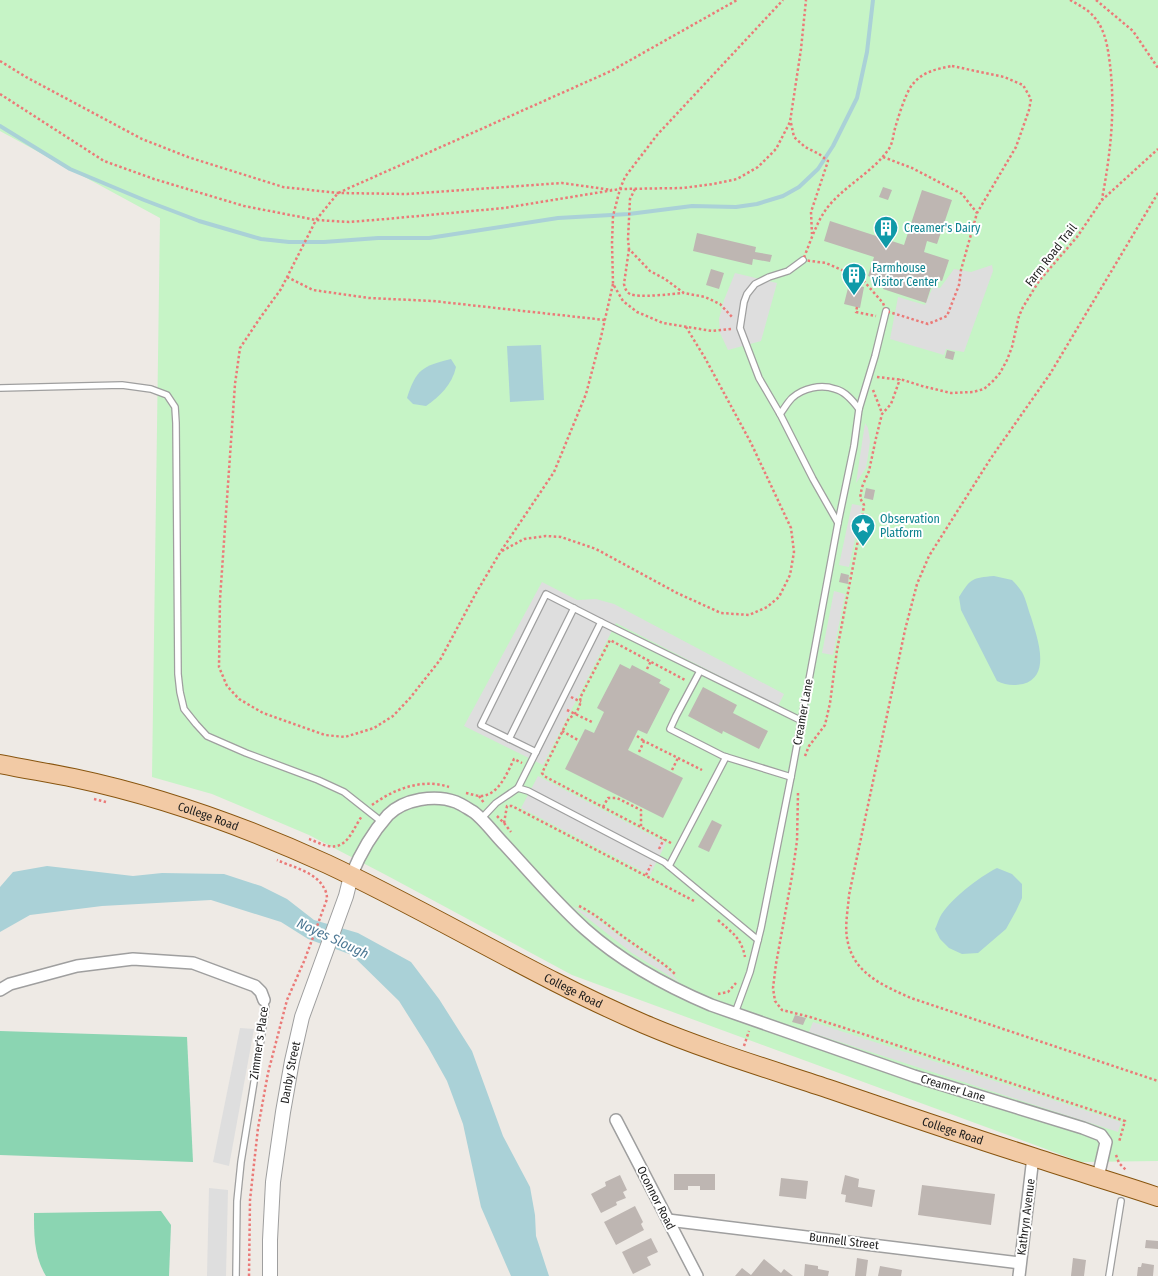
<svg xmlns="http://www.w3.org/2000/svg" width="1158" height="1276" viewBox="0 0 1158 1276" font-family="'Fira Sans Condensed',sans-serif">
<rect width="100%" height="100%" fill="#eeeae5"/>
<path fill="#c6f4c6" d="M0 0H1158V1161L1081 1162 572 975 386 875 309 835 212 794 152 777 160 218 0 131Z"/>
<g fill="#8bd5b2">
<path d="M0 1031 187 1037 193 1162 0 1155Z"/>
<path d="M161 1211 171 1225 169 1276H46C34 1257 34 1235 34 1213Z"/>
</g>
<g fill="#dedede">
<path d="M992 265 993 271 964 352 946 349 944 355 890 339 898 297 925 305 933 287 940 288 954 269 971 272Z"/>
<path d="M735 273 777 283 761 341 728 350 720 333 719 319 724 300Z"/>
<path d="M865 423 868 428 870 441 868 456 866 468 856 483Z"/>
<path d="M852 504 862 506 849 567 839 565Z"/>
<path d="M542 582 577 600 596 599 614 604 784 694 778 706 616 623 543 765 464 726Z"/>
<path d="M834 591 845 594 833 655 822 653Z"/>
<path d="M538 776 666 843 650 875 521 808Z"/>
<path d="M572 906 593 916 630 944 668 969 679 982 632 953Z"/>
<path d="M813 1022 1121 1122 1118 1132 809 1032Z"/>
<path d="M240 1028 254 1029 229 1166 213 1162Z"/>
<path d="M209 1188 228 1190 226 1276H207Z"/>
</g>
<g fill="#aad1d7">
<path d="M541 345 544 400 510 402 507 346Z"/>
<path d="M451 359 456 367C452 385 440 396 426 406L413 404 407 398C416 369 423 366 451 359Z"/>
<path d="M994 576 1012 580C1015 583 1019 587 1022 592 1026 599 1028 609 1031 617 1037 637 1052 676 1023 684 1013 686 1005 685 997 681L961 610 959 597C971 578 972 578 994 576Z"/>
<path d="M47 866 133 876 162 873 224 874 261 886 287 899 314 920 358 933 411 962 439 999 472 1051 503 1136 530 1187 535 1215 536 1236 549 1276H511L481 1207 463 1124 447 1081 428 1047 399 1001 352 955 308 939 281 922 211 900 102 906 30 915 0 932V887L13 872Z"/>
<path d="M997 868 1012 874 1022 884V898L1016 911 1006 929 978 953 962 954 949 948 940 939 935 929C937 925 938 921 940 917 949 900 979 877 997 868Z"/>
</g>
<g fill="none" stroke-linecap="round" stroke-linejoin="round">
<path stroke="#aad1d7" stroke-width="4" d="M0 126 70 169 144 200 199 221 261 239 289 242H324L378 238H429L558 218 629 214 692 206 736 207 757 204 783 196 799 187 818 169 833 146 857 98 867 52 873 0"/>
</g>
<g fill="#beb6b2">
<path d="M883 187 892 190 888 200 879 197Z"/>
<path d="M922 190 952 200 937 244 927 241 924 252 949 260 942 281 934 278 926 303 883 289 885 282 868 276 874 257 824 241 830 221 904 245Z"/>
<path d="M697 233 756 247 755 252 772 255 770 262 753 259 752 265 693 251Z"/>
<path d="M711 269 724 273 719 289 706 285Z"/>
<path d="M849 284 864 287 860 308 844 304Z"/>
<path d="M947 350 955 352 953 360 945 358Z"/>
<path d="M866 488 875 490 873 500 864 498Z"/>
<path d="M841 573 849 575 848 584 839 582Z"/>
<path d="M620 664 630 669 632 665 661 680 659 683 670 689 647 734 638 730 628 750 683 778 663 818 565 769 585 729 594 733 604 712 597 708Z"/>
<path d="M703 687 737 705 733 713 768 731 759 749 723 731 722 734 688 716Z"/>
<path d="M712 820 722 825 709 852 698 847Z"/>
<path d="M795 1015 806 1018 803 1025 792 1022Z"/>
<path d="M674 1174H715V1190H700V1186H688V1190H674Z"/>
<path d="M620 1175 627 1190 623 1192 626 1198 616 1202 617 1205 601 1213 591 1194 606 1186 605 1182Z"/>
<path d="M845 1175 859 1179 858 1187 875 1190 872 1207 845 1202 846 1195 841 1194Z"/>
<path d="M781 1178 808 1181 806 1199 779 1196Z"/>
<path d="M922 1185 995 1194 991 1225 918 1215Z"/>
<path d="M635 1206 643 1222 641 1224 644 1230 616 1245 604 1222Z"/>
<path d="M651 1238 658 1252 647 1257 651 1265 633 1274 622 1252Z"/>
<path d="M1146 1240 1158 1241V1249L1145 1248Z"/>
<path d="M857 1258 868 1260 866 1276H855Z"/>
<path d="M1073 1258 1086 1260 1084 1276H1071Z"/>
<path d="M764 1259 781 1273 784 1269 793 1276H735L742 1268 751 1275Z"/>
<path d="M1142 1263 1154 1265 1153 1276H1137L1138 1267H1141Z"/>
<path d="M805 1264 818 1266V1269L829 1271 828 1276H804Z"/>
<path d="M880 1266 902 1270 901 1276H878Z"/>
</g>
<g fill="none" stroke-linecap="round" stroke-linejoin="round">
<defs>
<g id="service">
<path d="M803 260 788 271 769 277 755 284 747 294 744 302 740 328 759 378 780 414 813 479 838 523"/>
<path d="M0 388 122 385 151 389 167 395 175 407 176 423 178 674 180 692 184 709 196 724 207 736 246 753 318 780 344 792 382 822"/>
<path d="M780 414C784 409 787 403 792 398 803 388 821 384 835 389 845 391 853 401 859 409"/>
<path d="M700 671 676 716 670 729 723 756 791 777"/>
<path d="M509 739 574 608"/>
<path d="M536 752 481 725 546 594 601 622"/>
<path d="M518 788 601 622 802 721"/>
<path d="M481 819 496 803 518 788 528 791 664 862 758 940"/>
<path d="M669 866 726 757"/>
<path d="M735 1013 750 972 761 928 791 777 838 523 854 446 859 409 875 356 886 311"/>
<path d="M236 1276 237 1201 241 1162 266 1008 264 1000"/>
<path d="M1109 1276 1121 1201"/>
</g>
<g id="minor">
<path d="M351 876C360 854 372 833 388 815 404 799 435 794 456 802 461 804 467 808 472 811 482 817 495 835 504 844 530 872 556 903 585 929 622 962 666 986 711 1005L914 1076 1083 1128 1101 1135 1106 1142 1098 1177"/>
<path d="M0 990 10 984 77 966 133 959 193 963 255 986 261 992 264 1000"/>
<path d="M616 1120 697 1276"/>
<path d="M668 1220 1020 1263"/>
<path d="M1019 1276 1033 1157"/>
</g>
<g id="tertiary">
<path id="s1" d="M270 1276V1240L273 1182 283 1112 292 1061 302 1017 346 896 351 876"/>
</g>
<g id="primary">
<path id="s2" d="M0 764C25 769 49 773 74 778 159 796 248 828 327 864 434 914 535 977 644 1024 705 1050 769 1069 832 1090 899 1113 966 1136 1033 1157 1075 1171 1117 1183 1158 1197"/>
</g>
</defs>
<use href="#service" stroke="#9f9f9f" stroke-width="8"/>
<use href="#minor" stroke="#9f9f9f" stroke-width="14"/>
<use href="#tertiary" stroke="#9f9f9f" stroke-width="16"/>
<use href="#primary" stroke="#88550f" stroke-width="20"/>
<g stroke="#eb7a78" stroke-width="2.5" stroke-dasharray="2.5 2.5" stroke-linecap="butt">
<path d="M1070 0C1079 5 1089 10 1095 18 1104 29 1107 43 1109 57 1116 106 1111 151 1102 199"/>
<path d="M1096 0 1133 31 1158 68"/>
<path d="M0 61 26 77 142 139 188 157 283 187 338 193 407 194 562 183 612 190"/>
<path d="M952 66 1004 77 1023 85 1031 99 1029 110 1016 147 977 213 961 270 959 285 947 316 928 324 886 311 883 303 862 279 826 263 803 260C810 243 816 223 827 208 844 186 873 172 888 150 892 145 893 138 894 132 897 121 905 94 912 85 922 72 936 69 952 66Z"/>
<path d="M0 94 104 161 154 179 244 206 316 220 349 222 386 219 504 208 620 189 683 188 713 184 737 179 758 167 776 149 790 122 801 49 806 0"/>
<path d="M791 123 794 137 805 147 819 154 828 161 811 212 812 234"/>
<path d="M883 157 912 168 962 194 977 213"/>
<path d="M635 189 630 199 628 239 629 249 650 271 665 279 684 293 705 297 720 304 733 318"/>
<path d="M1158 193 1050 374 991 458 929 556 917 584 905 630 849 895C848 910 844 928 848 943 855 974 884 986 911 998L1158 1081"/>
<path d="M629 249 624 284C625 288 626 292 630 294 637 298 673 294 683 293"/>
<path d="M287 277 313 290 369 298 433 301 605 320"/>
<path d="M613 284 601 337 586 394 554 472 501 551 476 593 440 660 410 698 393 716 374 728 345 737 325 735 263 713 239 699 227 686 219 667 220 599 235 384 240 348 260 318 281 289 316 220 338 193 611 71 737 0"/>
<path d="M857 307 856 312 876 316"/>
<path d="M731 329 712 331 663 323 637 312 623 301 613 284 612 243 613 216 620 189 625 177 657 135 783 0"/>
<path d="M877 377 903 380 922 386 951 393 973 392 984 389 993 381 1000 373 1007 360 1012 347 1019 316 1023 307 1039 281 1077 237 1102 200 1158 149"/>
<path d="M873 390 882 413"/>
<path d="M502 551 524 539 546 536 561 537 596 549 677 593 721 613 749 615 767 607 779 597 790 575 794 552 791 528 751 443 705 358 686 327"/>
<path d="M647 669 651 661"/>
<path d="M571 697 581 702"/>
<path d="M567 710 594 723"/>
<path d="M562 731 578 740"/>
<path d="M637 736 644 741"/>
<path d="M639 752 644 741 702 770"/>
<path d="M805 756 809 746 825 725 830 703 837 650 862 519 864 505 860 498 862 487 869 471 876 438 882 414 891 404 900 379"/>
<path d="M672 770 678 758"/>
<path d="M466 793C471 794 476 796 481 796 499 795 507 773 514 759L522 763"/>
<path d="M798 793 797 841 792 876 776 964 773 988 775 1001 782 1010 810 1017 860 1033 1125 1121 1119 1142"/>
<path d="M479 796 484 803"/>
<path d="M94 799 106 802"/>
<path d="M372 805C394 789 422 778 449 787"/>
<path d="M603 807 608 798H617L641 810V827"/>
<path d="M497 816 504 823 511 832"/>
<path d="M504 823 507 806H512L696 902"/>
<path d="M309 839C315 841 322 845 328 846 348 850 353 828 362 816"/>
<path d="M671 843 544 776 542 773 569 718C576 715 582 705 580 698L610 640 685 680"/>
<path d="M659 849 664 839"/>
<path d="M646 875 651 865"/>
<path d="M579 906C598 915 613 930 631 942 646 953 662 961 676 975"/>
<path d="M718 920C732 933 741 937 745 957"/>
<path d="M718 994 728 992 736 983"/>
<path d="M744 1046 749 1031"/>
<path d="M1116 1155 1119 1163 1126 1170"/>
<path d="M249 1276 250 1200 258 1128 268 1073 287 1000 305 959 327 899C327 895 326 891 324 888 316 872 292 867 277 860"/>
</g>
<use href="#service" stroke="#fff" stroke-width="5.5"/>
<use href="#minor" stroke="#fff" stroke-width="11"/>
<use href="#tertiary" stroke="#fff" stroke-width="14"/>
<use href="#primary" stroke="#f2caa5" stroke-width="18"/>
</g>
<defs>
<symbol id="building-pin" viewBox="-11 -11 22 30"><path d="M0 17L-7.5 6A9.5 9.5 0 1 1 7.5 6Z" fill="#0f9aa8" stroke="#fff"/><path d="M-4-6H4V6H1V3H-1V6H-4ZM-2.5-4.3h1.7v1.8h-1.7ZM.8-4.3h1.7v1.8H.8ZM-2.5-1h1.7V.8h-1.7ZM.8-1h1.7V.8H.8Z" fill="#fff"/></symbol>
<symbol id="sight-pin" viewBox="-11 -11 22 30"><path d="M0 17L-7.5 6A9.5 9.5 0 1 1 7.5 6Z" fill="#0f9aa8" stroke="#fff"/><path d="M0-6L1.8-2.2L6-1.7L2.9 1.2L3.7 5.4L0 3.3L-3.7 5.4L-2.9 1.2L-6-1.7L-1.8-2.2Z" fill="#fff"/></symbol>
</defs>
<g fill-rule="evenodd">
<use href="#building-pin" x="872" y="214" width="28" height="38"/>
<use href="#building-pin" x="840" y="261" width="28" height="38"/>
<use href="#sight-pin" x="849" y="512" width="28" height="38"/>
</g>
<g text-anchor="middle" stroke-width="4" stroke-linejoin="round" paint-order="stroke">
<g font-size="12" fill="#0d838f" stroke="#fff" text-anchor="start">
<text x="904" y="232">Creamer's Dairy</text>
<text x="872" y="272">Farmhouse<tspan x="872" dy="14">Visitor Center</tspan></text>
<text x="880" y="523">Observation<tspan x="880" dy="14">Platform</tspan></text>
</g>
<g font-size="12" fill="#1e1e1e" stroke="#fff">
<text transform="translate(1051 255) rotate(-52)" y="4">Farm Road Trail</text>
<text transform="translate(803 712) rotate(-80)" y="4">Creamer Lane</text>
<text dy="4" stroke="none"><textPath href="#s2" startOffset="215">College Road</textPath></text>
<text dy="4" stroke="none"><textPath href="#s2" startOffset="620">College Road</textPath></text>
<text transform="translate(259 1043) rotate(-82)" y="4">Zimmer's Place</text>
<text dy="4" stroke="none"><textPath href="#s1" startOffset="205">Danby Street</textPath></text>
<text transform="translate(953 1088) rotate(17)" y="4">Creamer Lane</text>
<text dy="4" stroke="none"><textPath href="#s2" startOffset="1025">College Road</textPath></text>
<text transform="translate(656 1198) rotate(63)" y="4">Oconnor Road</text>
<text transform="translate(1026 1217) rotate(-83)" y="4">Kathryn Avenue</text>
<text transform="translate(844 1241) rotate(7)" y="4">Bunnell Street</text>
</g>
<g font-size="14" font-style="italic" fill="#4d7894" stroke="#fff">
<text transform="translate(333 938) rotate(25)" y="5">Noyes Slough</text>
</g>
</g>
</svg>
